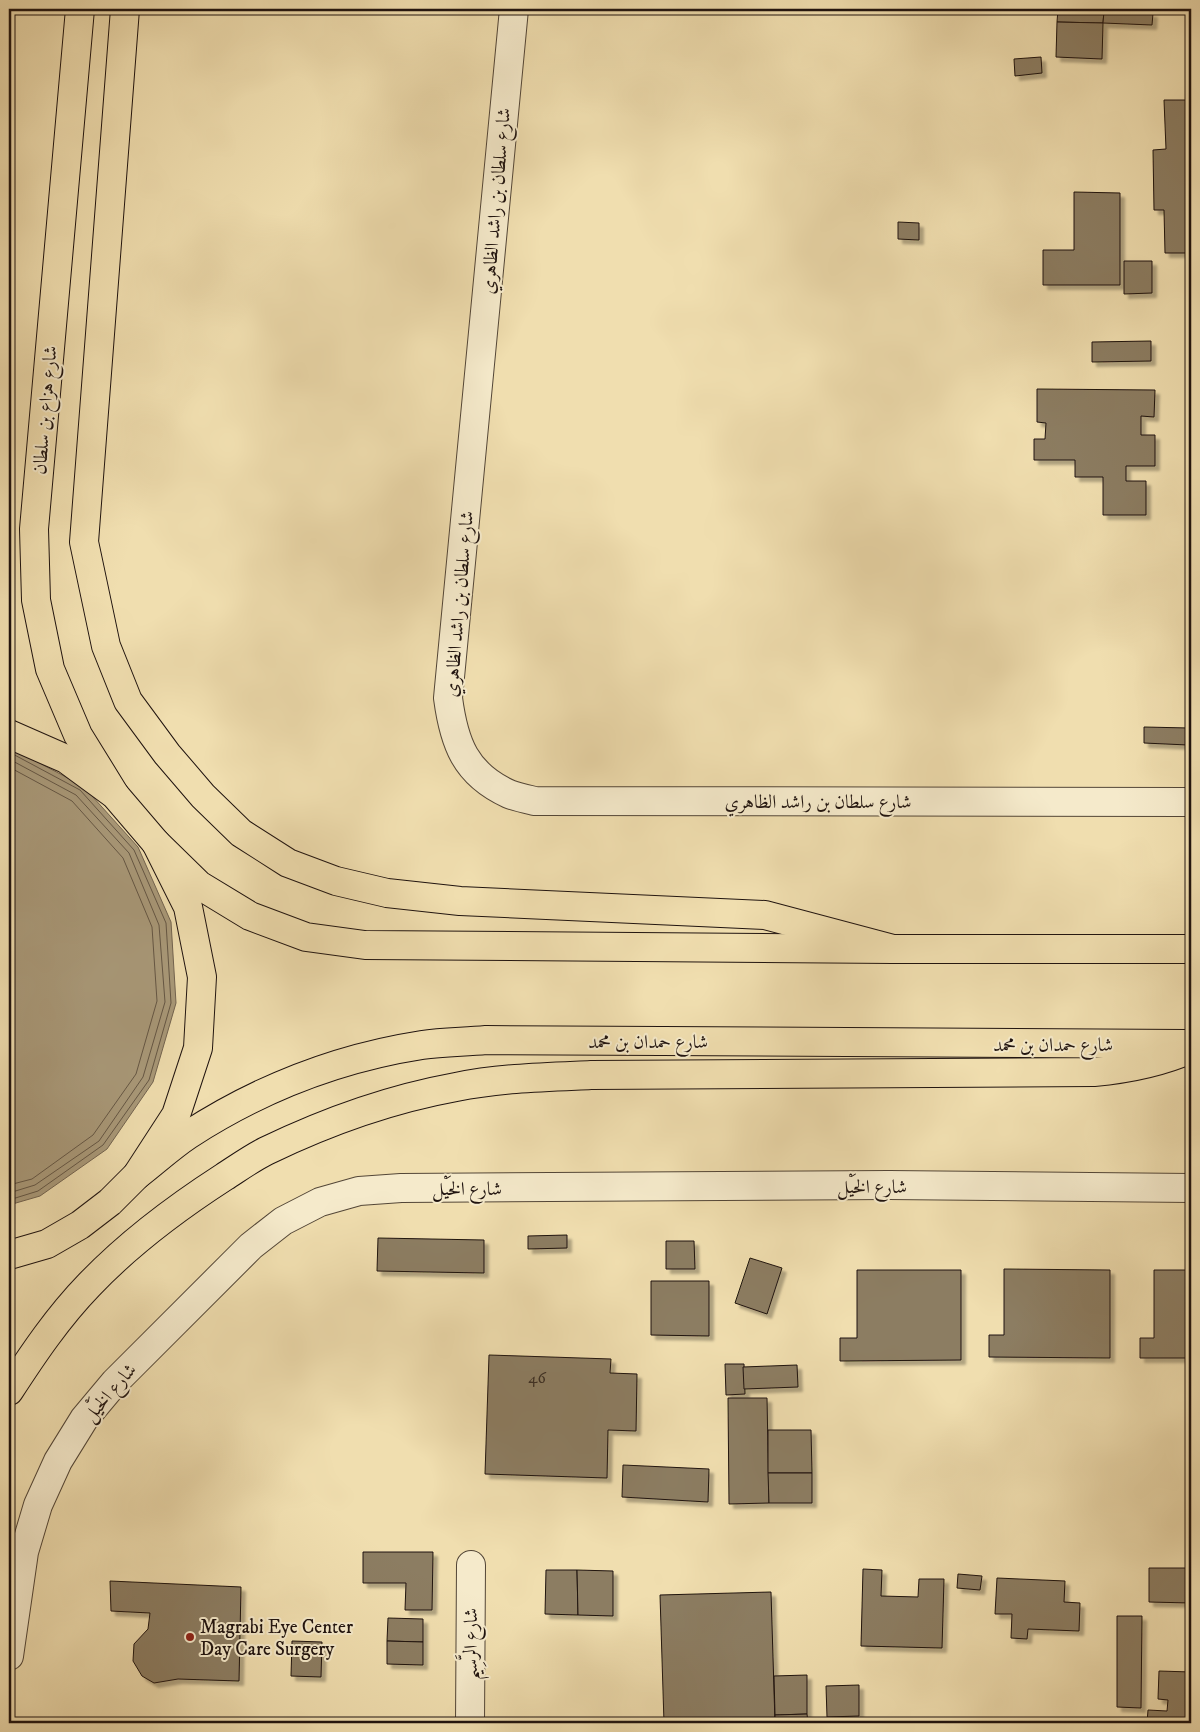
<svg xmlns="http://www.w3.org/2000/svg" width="1200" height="1732" viewBox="0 0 1200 1732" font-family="'IM FELL DW Pica',Amiri,serif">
<defs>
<filter id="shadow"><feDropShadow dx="4.5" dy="4.5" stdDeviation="1" flood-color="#0004"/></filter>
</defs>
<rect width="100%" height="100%" fill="#f0deaf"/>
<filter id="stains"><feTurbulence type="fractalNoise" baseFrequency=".004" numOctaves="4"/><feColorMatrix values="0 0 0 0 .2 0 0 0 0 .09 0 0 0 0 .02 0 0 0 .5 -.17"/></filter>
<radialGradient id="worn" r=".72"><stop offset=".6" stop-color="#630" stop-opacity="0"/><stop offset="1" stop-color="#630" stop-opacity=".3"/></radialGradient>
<path fill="#a99979" stroke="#72634f" d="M9 747 83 786 138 847 171 922 176 1003 153 1082 107 1149 40 1196 9 1205Z"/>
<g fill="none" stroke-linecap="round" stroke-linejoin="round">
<g stroke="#645644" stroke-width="1">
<path d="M9 752 80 790 134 850 166 923 171 1003 149 1080 103 1145 38 1191 9 1200"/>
<path d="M9 759 76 795 129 853 159 925 165 1002 143 1077 99 1141 35 1185 9 1193"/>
<path d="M9 767 72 801 123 858 152 927 157 1001 136 1074 93 1135 32 1179 9 1185"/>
</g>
</g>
<g fill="#8c7d62" stroke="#1f130f" filter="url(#shadow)">
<path d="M1058 9 1104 11 1103 23 1057 22Z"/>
<path d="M1104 11 1153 13 1152 25 1103 23Z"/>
<path d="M1057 22 1103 23 1102 59 1056 57Z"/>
<path d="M1041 57 1042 73 1015 76 1014 59Z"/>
<path d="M1164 100H1191V253H1165L1164 210H1154L1153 150 1166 149Z"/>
<path d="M1074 192 1120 193V285H1043V250H1074Z"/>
<path d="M898 222 919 223V240L898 239Z"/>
<path d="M1124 261H1152V293L1124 294Z"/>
<path d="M1151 341V361L1092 362V342Z"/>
<path d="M1037 389 1155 390 1154 417 1141 416V435H1155V466H1126V481H1146V515H1103V477H1075V460H1034V439H1045L1046 423 1037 422Z"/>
<path d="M1144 727 1189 728 1188 745 1144 743Z"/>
<path d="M567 1235V1248L528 1249V1236Z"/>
<path d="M378 1238 484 1240V1273L377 1271Z"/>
<path d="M666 1241H694L695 1269H666Z"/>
<path d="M750 1258 782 1268 767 1314 735 1303Z"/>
<path d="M1004 1269 1110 1270V1358L989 1357V1335H1004Z"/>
<path d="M857 1270H961V1360L840 1361V1338H857Z"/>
<path d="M1154 1270H1191V1358H1140V1338H1154Z"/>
<path d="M651 1281H709V1336L651 1335Z"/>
<path d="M489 1355 611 1359 610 1373 637 1374 636 1431 608 1430 607 1478 485 1474Z"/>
<path d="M725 1364H744L745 1394 726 1395Z"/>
<path d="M797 1365 798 1387 744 1389 743 1367Z"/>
<path d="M728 1398H767L769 1503 729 1504Z"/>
<path d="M768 1430H811L812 1473H768Z"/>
<path d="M623 1465 709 1469 708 1502 622 1497Z"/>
<path d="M768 1473H812V1503H769Z"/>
<path d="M363 1552H433L432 1610H405L406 1583H363Z"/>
<path d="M1149 1568H1191V1603L1149 1602Z"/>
<path d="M863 1569 882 1570 881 1596 918 1597 919 1579H944L942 1648 861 1646Z"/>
<path d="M546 1570H577L578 1615 545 1614Z"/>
<path d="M577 1570 613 1571V1616L578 1615Z"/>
<path d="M958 1574 982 1576 980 1590 957 1588Z"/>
<path d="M997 1578 1065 1581 1064 1602 1080 1603 1079 1631 1028 1629 1027 1639 1011 1638 1012 1614H995Z"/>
<path d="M110 1581 241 1587 239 1681 178 1679 154 1683 142 1676 133 1661 134 1644 148 1629 150 1613 111 1611Z"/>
<path d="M771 1592 775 1723H664L660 1595Z"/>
<path d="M1117 1616H1142L1141 1708 1117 1707Z"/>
<path d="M388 1618 423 1619V1642L387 1641Z"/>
<path d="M292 1641 322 1642 321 1677 291 1676Z"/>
<path d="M387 1641 423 1642V1665L387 1664Z"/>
<path d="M1159 1671 1191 1672V1723H1147L1148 1710 1167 1711 1168 1700 1158 1699Z"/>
<path d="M807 1675V1714L775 1715 774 1676Z"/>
<path d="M859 1685V1716L827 1717 826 1686Z"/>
<path d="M807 1714 808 1723H775V1715Z"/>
<path d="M173 1720 253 1722V1723H173Z"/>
</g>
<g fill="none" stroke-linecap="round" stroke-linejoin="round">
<defs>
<g id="street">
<path d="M514 9 448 698C454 743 465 774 509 794 516 797 526 799 535 801L1191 802"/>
<path d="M9 1656 24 1552 38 1505 58 1461 84 1419 115 1382 251 1246 283 1221 320 1202 359 1191 401 1188 889 1185 1191 1188"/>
<path d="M470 1723 471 1565"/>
</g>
<g id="primary">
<path d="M80 9 34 529 36 600 50 669 78 735 115 795"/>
<path d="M125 9 84 542 106 646 128 701 167 754 203 796 241 833 288 863 336 881 387 893 460 901 765 915 893 949"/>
<path d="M9 734 66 759 115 795 156 843 188 907 202 977 198 1048 176 1115 137 1175 110 1202 80 1225 47 1244 9 1255"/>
<path d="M156 843 199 885 250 916 306 937 365 945 893 949H1191"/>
<path d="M137 1175C154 1162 170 1147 188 1135 259 1089 338 1058 422 1045 443 1042 465 1042 486 1040L1185 1044"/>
<path d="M9 1391C33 1354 58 1317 89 1285 129 1243 176 1208 224 1177 238 1168 252 1158 266 1151 326 1122 390 1099 456 1087 500 1078 546 1077 591 1075L1094 1072C1128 1069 1159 1063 1191 1049"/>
</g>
</defs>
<use href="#street" stroke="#534637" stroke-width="30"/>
<use href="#primary" stroke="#1f130f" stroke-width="30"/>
<use href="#street" stroke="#f5eacb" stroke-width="28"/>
<use href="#primary" stroke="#f0deaf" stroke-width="28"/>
</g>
<circle fill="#8f2418" stroke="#f5eacb" stroke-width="2" cx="190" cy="1637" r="5"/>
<g text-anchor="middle" stroke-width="4" stroke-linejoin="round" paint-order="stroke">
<g font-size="16" fill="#3a2e24">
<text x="537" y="1383">46</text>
</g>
<g font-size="19" fill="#1f130f" stroke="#f5eacb">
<text transform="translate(495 201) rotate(-85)" y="7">شارع سلطان بن راشد الظاهري</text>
<text transform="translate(44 410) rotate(-85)" y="7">شارع هزاع بن سلطان</text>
<text transform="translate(458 604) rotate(-85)" y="7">شارع سلطان بن راشد الظاهري</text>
<text x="818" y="808">شارع سلطان بن راشد الظاهري</text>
<text x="648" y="1048">شارع حمدان بن محمد</text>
<text x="1053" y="1051">شارع حمدان بن محمد</text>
<text x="872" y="1193">شارع الخَيْل</text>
<text x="467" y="1195">شارع الخَيْل</text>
<text transform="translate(109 1392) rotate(-49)" y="7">شارع الخَيْل</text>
<text transform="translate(470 1644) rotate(-90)" y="7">شارع الرَّسِيم</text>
</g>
<g font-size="19" fill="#1f130f" stroke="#f5eacb" text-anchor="start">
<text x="200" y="1633">Magrabi Eye Center<tspan x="200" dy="22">Day Care Surgery</tspan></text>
</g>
</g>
<rect width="1200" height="1732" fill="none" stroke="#f0deaf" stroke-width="30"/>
<rect x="10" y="10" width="1180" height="1712" fill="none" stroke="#1f130f" stroke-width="2.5"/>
<rect x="15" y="15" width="1170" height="1702" fill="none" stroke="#1f130f"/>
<rect width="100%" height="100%" filter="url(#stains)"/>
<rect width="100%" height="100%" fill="url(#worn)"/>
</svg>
